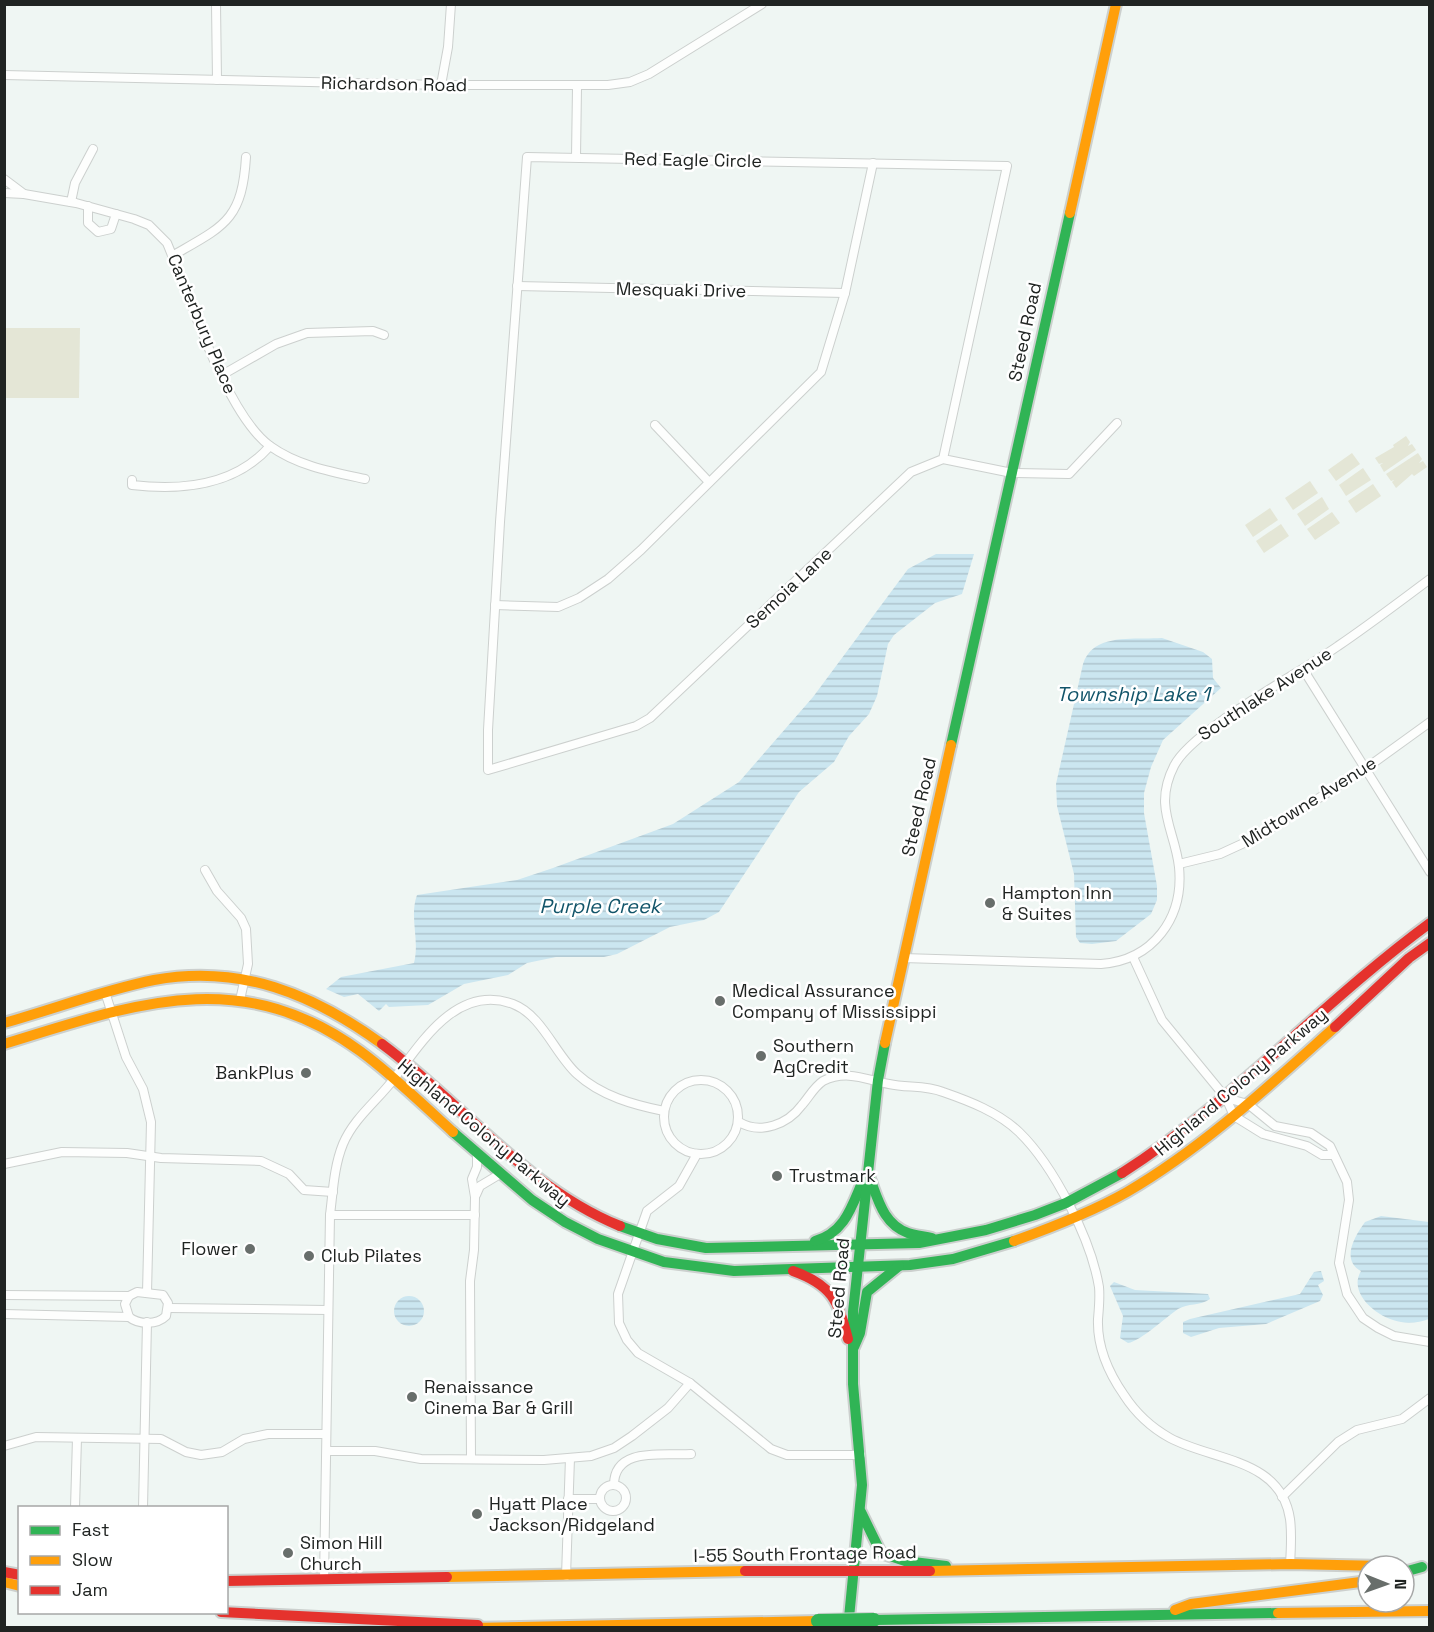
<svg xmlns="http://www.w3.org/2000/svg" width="1434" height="1632" viewBox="0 0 1434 1632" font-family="'Space Grotesk',sans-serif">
<defs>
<pattern id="water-rules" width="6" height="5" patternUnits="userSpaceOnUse" patternTransform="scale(1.5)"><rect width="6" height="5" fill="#cbe6f0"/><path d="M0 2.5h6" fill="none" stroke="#aec5ce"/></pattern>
</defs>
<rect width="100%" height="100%" fill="#eff6f3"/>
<g fill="#e4e6d6">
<path d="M5 328H80L79 398H5Z"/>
<path d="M1406 436 1410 442 1408 446 1412 444 1416 450 1384 472 1380 465 1383 463 1379 464 1375 458 1394 447 1393 445Z"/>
<path d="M1352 453 1360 464 1336 481 1328 470Z"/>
<path d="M1418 453 1422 459 1419 463 1423 461 1427 467 1414 476 1412 474 1396 488 1392 482 1394 480 1391 481 1386 474Z"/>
<path d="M1363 468 1371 480 1346 496 1339 485Z"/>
<path d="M1310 481 1318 493 1293 510 1285 498Z"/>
<path d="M1373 484 1381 496 1356 513 1348 501Z"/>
<path d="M1322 497 1329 509 1305 526 1297 514Z"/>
<path d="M1270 508 1278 520 1253 537 1245 525Z"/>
<path d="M1332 512 1340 523 1315 540 1307 529Z"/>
<path d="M1281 524 1289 536 1264 553 1256 541Z"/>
</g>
<g fill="url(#water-rules)">
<path d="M936 554H974L962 594 935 603 894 635 888 644 877 696 869 714 849 736 834 762 799 792 719 912 704 920 670 927 617 954 604 957H556L527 963 508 975 464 984 428 1005 389 1007 386 1004 379 1011 358 994 344 997 326 989 341 977 414 963C420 940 409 917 417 895L517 880 553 868 673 824 739 782 813 697 908 569Z"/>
<path d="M1162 638 1203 652 1212 659 1213 678 1221 688 1163 740 1151 767 1144 793V813L1157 886V900L1151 914 1116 941 1092 944 1080 943 1076 937 1074 874 1057 806 1056 784 1083 664C1093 632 1135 640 1162 638Z"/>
<path d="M1381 1216 1429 1222V1319C1421 1322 1410 1324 1401 1322 1379 1319 1347 1294 1361 1271 1341 1260 1354 1237 1365 1222Z"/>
<path d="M1321 1271 1324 1281 1318 1285 1323 1295 1320 1301 1266 1324 1219 1328 1191 1337 1183 1333V1322L1190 1319 1300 1294 1314 1272Z"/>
<path d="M1114 1282 1135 1290 1208 1294 1210 1299C1200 1306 1188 1303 1178 1309 1166 1317 1141 1341 1128 1343L1120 1338 1123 1316 1110 1286Z"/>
<circle cx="409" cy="1311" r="15"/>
</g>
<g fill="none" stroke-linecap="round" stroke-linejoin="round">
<defs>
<g id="street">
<path d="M216 4 217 80"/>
<path d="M4 75 441 85H608L630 82 649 74 762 4"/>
<path d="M441 85 448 47 451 4"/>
<path d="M576 157 577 87"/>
<path d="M4 179 24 194 76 203 134 219 149 225 167 243C189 295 226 414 270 446 298 466 332 472 365 479"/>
<path d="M4 193 24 194"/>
<path d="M71 202 75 183 93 149"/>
<path d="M88 206V223L98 232 111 229 116 214"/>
<path d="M172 256C224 226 242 221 246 157"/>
<path d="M517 286 845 293"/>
<path d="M222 375 276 344 307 333 373 331 384 335"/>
<path d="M655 425 709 482"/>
<path d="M943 459 1007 166 527 157 500 522 488 730V770L636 726 650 718 911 472 943 459 1012 473 1069 474 1117 423"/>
<path d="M132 480V485C182 491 236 485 270 446"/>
<path d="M495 605 558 607 579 598 608 579 641 550 821 372 845 293 873 163"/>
<path d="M1303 669 1430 872"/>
<path d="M1179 864 1220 854 1257 837 1365 769 1430 722"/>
<path d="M205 870 217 891 241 918 246 929 248 964 240 1000"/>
<path d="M1133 957 1162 1020 1226 1098 1234 1116 1263 1134 1307 1146 1322 1155H1333"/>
<path d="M903 958 1101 964C1153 960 1184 918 1179 867 1175 830 1153 807 1174 766 1192 730 1300 673 1338 646 1369 625 1399 602 1430 579"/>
<path d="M105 992 126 1057 143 1089 151 1122 147 1293"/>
<circle cx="701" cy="1117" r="37"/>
<path d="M1226 1098 1248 1104 1275 1126 1311 1133 1330 1146 1347 1182 1349 1200 1339 1263 1347 1294 1363 1318 1378 1328 1394 1336 1430 1342"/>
<path d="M739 1122C761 1135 788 1124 802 1105 809 1097 814 1087 823 1081 847 1069 867 1080 889 1084 907 1088 925 1085 943 1092 969 1101 998 1112 1019 1132 1054 1166 1091 1239 1099 1287 1100 1298 1099 1308 1098 1319 1097 1346 1108 1372 1124 1395 1135 1412 1152 1428 1170 1438 1213 1461 1281 1458 1290 1519 1292 1534 1291 1549 1290 1564"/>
<path d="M697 1154 679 1186 647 1211 618 1294 619 1323 627 1340 638 1353 690 1383 771 1449 787 1455H861"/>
<path d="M4 1164 62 1152 127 1153 161 1158 261 1161 289 1174 304 1190 333 1192"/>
<path d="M476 1195 480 1186 500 1174"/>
<path d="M330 1215H475"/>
<path d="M137 1292 163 1295 168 1303 166 1316C157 1325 139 1325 129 1317L125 1304 129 1296Z"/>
<path d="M4 1295 129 1296"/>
<path d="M169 1308 328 1310"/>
<path d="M4 1314 129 1317"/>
<path d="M4 1446 36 1437 161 1439 186 1452 201 1455 222 1452 244 1439 268 1434H326"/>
<path d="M328 1451H375L421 1459 544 1460 591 1456 614 1448 632 1436 668 1408 690 1383"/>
<path d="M471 1459 470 1281 474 1250 475 1197 472 1179 477 1167V1153"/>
<path d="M614 1485C614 1446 664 1456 691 1454"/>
<circle cx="613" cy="1498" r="13"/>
<path d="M1282 1497 1338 1442 1357 1430 1402 1419 1430 1398"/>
<path d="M568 1499H600"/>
<path d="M75 1508 77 1438"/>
<path d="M143 1508 147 1322"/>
<path d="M566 1576 570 1458"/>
<path d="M324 1580 330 1215C333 1191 334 1166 343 1144 354 1118 377 1101 393 1080 421 1043 457 983 513 1004 542 1015 555 1054 577 1074 601 1096 634 1105 664 1111"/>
</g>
<g id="fast">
<path d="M951 745 1070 213"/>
<path d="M453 1132 532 1200 565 1222 598 1239 664 1262 734 1271 910 1265 953 1259 1014 1241"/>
<path d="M869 1176C878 1199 883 1224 908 1233 916 1236 924 1236 932 1238"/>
<path d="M620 1226 657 1239 706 1248 919 1243 986 1230 1035 1215 1066 1203 1122 1173"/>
<path d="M815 1241C846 1232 852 1205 864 1178"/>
<path d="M854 1347 860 1333 867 1292 899 1266"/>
<path d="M861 1512 881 1553 905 1561 946 1566"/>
<path d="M1404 1572 1422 1567"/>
<path d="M874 1620 1278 1613"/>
<path d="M848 1628 862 1485 853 1384V1312L878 1080 885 1043"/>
</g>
<g id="slow">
<path d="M1070 213 1116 4"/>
<path d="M4 1023C54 1009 104 990 154 980 241 964 313 994 382 1044"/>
<path d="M885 1043 951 745"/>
<path d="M4 1044C132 1005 239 963 360 1051 393 1075 423 1105 453 1132"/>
<path d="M1014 1241C1053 1227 1092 1212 1127 1192 1204 1147 1270 1085 1335 1027"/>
<path d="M930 1571 1290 1564 1384 1566"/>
<path d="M447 1577 745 1571"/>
<path d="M4 1582 20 1586"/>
<path d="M1175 1610 1191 1604 1368 1581"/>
<path d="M1278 1613 1430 1611"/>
<path d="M470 1628 818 1621"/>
</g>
<g id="jam">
<path d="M1335 1027 1409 958 1430 943"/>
<path d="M382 1044C462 1103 526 1188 620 1226"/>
<path d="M1122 1173C1234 1101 1324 1001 1430 923"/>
<path d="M793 1271C832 1285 838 1300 848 1339"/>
<path d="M745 1571H930"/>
<path d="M4 1572 20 1575"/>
<path d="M226 1581 447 1577"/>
<path d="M221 1612 478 1625"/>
</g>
</defs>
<use href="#street" stroke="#ccd0ce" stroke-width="10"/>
<use href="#fast" stroke="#ccd0ce" stroke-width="14"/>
<use href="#slow" stroke="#ccd0ce" stroke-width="14"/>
<use href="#jam" stroke="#ccd0ce" stroke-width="14"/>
<use href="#street" stroke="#fdfefd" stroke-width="8"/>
<use href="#fast" stroke="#30b455" stroke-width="10"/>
<use href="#slow" stroke="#ff9f0a" stroke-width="10"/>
<use href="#jam" stroke="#e5322d" stroke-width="10"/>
<defs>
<path id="fast-bridge" d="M818 1621 874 1620"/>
</defs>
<use href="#fast-bridge" stroke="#cdd0cf" stroke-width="16" stroke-linecap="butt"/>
<use href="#fast-bridge" stroke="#30b455" stroke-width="14"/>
</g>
<g fill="#686e6b" stroke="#fff" stroke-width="2">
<circle cx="990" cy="903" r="6"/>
<circle cx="720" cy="1001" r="6"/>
<circle cx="761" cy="1056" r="6"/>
<circle cx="306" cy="1073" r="6"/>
<circle cx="777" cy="1176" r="6"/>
<circle cx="250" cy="1249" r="6"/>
<circle cx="309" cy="1256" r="6"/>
<circle cx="412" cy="1397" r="6"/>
<circle cx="477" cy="1514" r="6"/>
<circle cx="288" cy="1553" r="6"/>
</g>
<g text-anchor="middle" stroke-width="5" stroke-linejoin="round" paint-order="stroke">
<g font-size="18" fill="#202422" stroke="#fff">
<text transform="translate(394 84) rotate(1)" y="6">Richardson Road</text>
<text transform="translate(693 160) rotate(1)" y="6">Red Eagle Circle</text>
<text transform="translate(681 290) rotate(1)" y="6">Mesquaki Drive</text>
<text transform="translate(202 324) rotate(67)" y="6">Canterbury Place</text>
<text transform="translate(1025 332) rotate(-78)" y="6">Steed Road</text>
<text transform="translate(789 588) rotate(-43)" y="6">Semoia Lane</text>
<text transform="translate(1265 694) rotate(-33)" y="6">Southlake Avenue</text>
<text transform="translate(1309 802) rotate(-32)" y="6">Midtowne Avenue</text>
<text transform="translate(919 807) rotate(-77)" y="6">Steed Road</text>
<text transform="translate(1241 1082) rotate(-40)" y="6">Highland Colony Parkway</text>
<text transform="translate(484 1133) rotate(40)" y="6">Highland Colony Parkway</text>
<text transform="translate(839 1288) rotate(-85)" y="6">Steed Road</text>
<text transform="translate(805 1554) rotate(-1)" y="6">I-55 South Frontage Road</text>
</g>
<g font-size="18" fill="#202422" stroke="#fff" text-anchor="start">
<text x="1002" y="899">Hampton Inn<tspan x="1002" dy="21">&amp; Suites</tspan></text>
<text x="732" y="997">Medical Assurance<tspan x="732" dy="21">Company of Mississippi</tspan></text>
<text x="773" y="1052">Southern<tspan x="773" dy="21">AgCredit</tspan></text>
<text x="294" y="1079" text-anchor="end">BankPlus</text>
<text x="789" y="1182">Trustmark</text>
<text x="238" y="1255" text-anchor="end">Flower</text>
<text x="321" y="1262">Club Pilates</text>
<text x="424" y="1393">Renaissance<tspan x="424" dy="21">Cinema Bar &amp; Grill</tspan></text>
<text x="489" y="1510">Hyatt Place<tspan x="489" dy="21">Jackson/Ridgeland</tspan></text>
<text x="300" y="1549">Simon Hill<tspan x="300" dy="21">Church</tspan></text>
</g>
<g font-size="20" font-style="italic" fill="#115469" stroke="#fff">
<text x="1133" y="701">Township Lake 1</text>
<text x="600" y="913">Purple Creek</text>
</g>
</g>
<rect width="1434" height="1632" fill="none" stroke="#202422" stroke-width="12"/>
<rect x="18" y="1506" width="210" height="108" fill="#ffffff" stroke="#a6a7a7" stroke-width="1.5"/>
<rect x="30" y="1526" width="30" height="9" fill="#30b455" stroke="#a6a7a7" stroke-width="1.5"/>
<text x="72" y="1536" font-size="18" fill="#202422">Fast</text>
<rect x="30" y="1556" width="30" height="9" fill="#ff9f0a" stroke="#a6a7a7" stroke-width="1.5"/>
<text x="72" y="1566" font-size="18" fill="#202422">Slow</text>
<rect x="30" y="1586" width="30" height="9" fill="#e5322d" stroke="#a6a7a7" stroke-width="1.5"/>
<text x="72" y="1596" font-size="18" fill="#202422">Jam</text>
<g transform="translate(1386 1584) rotate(91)"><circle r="28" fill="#ffffff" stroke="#a6a7a7" stroke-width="1.5"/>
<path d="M0-4.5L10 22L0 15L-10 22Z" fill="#686e6b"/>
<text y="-9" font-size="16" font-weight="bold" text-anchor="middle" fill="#202422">N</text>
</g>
</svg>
